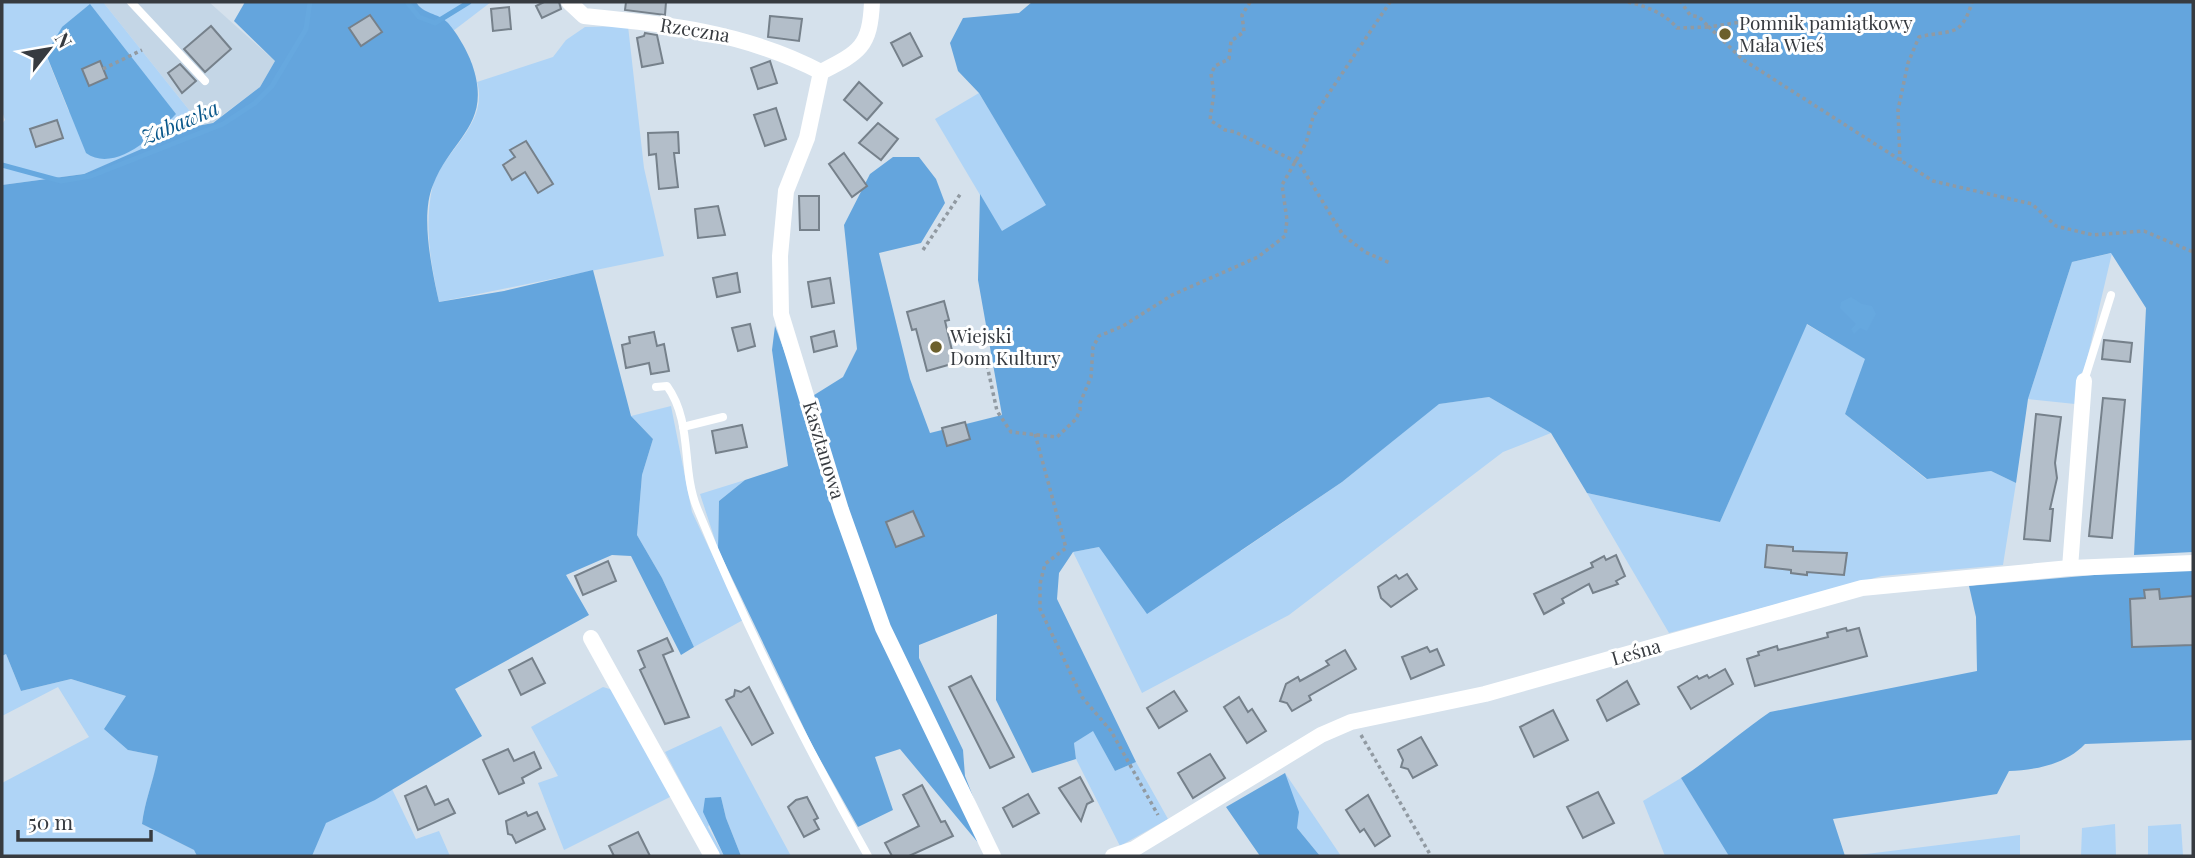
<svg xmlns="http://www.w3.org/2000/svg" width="2195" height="858" viewBox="0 0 2195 858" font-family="'Playfair Display',serif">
<rect width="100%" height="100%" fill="#d5e1ec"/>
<path fill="#c4d6e6" d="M103 2H209L275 61 260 87 212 123 201 125Z"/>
<g fill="#afd4f6" fill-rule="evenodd">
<path d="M2 2H103L201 125 84 174 2 185V124L5 120 2 111ZM62 27 69 112 46 55Z"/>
<path d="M416 2H491L453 31C444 17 424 16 416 2Z"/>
<path d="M628 26 644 168 664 256 439 302C431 264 424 228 432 189 439 154 490 125 477 82L553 57 566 40 585 27Z"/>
<path d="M979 93 1047 205 1002 232 935 119Z"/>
<path d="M2112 253 2085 368 2077 380 2075 404 2028 399 2072 262Z"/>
<path d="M1806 324 1866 359 1845 414 1926 479 1991 471 2016 483 2003 565 1882 576 1669 633 1587 493 1720 522Z"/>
<path d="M1489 397 1551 433 1503 452 1289 615 1142 693 1073 552 1099 547 1241 551 1342 482 1438 404Z"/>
<path d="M671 406 692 512 743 620 694 647 662 578 637 535 642 475 653 439 631 416Z"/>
<path d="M745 480 719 501 718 549 700 494Z"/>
<path d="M6 654 21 691 71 679 126 696 128 750 159 756C154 780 145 799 142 824L194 850 197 856H2V783L89 737 58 687 2 716V656Z"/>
<path d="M603 687 613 690 672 796 564 850 538 783 558 776 531 727Z"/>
<path d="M721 726 791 856H741L726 818 721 797 708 827 724 856H720L665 752Z"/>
<path d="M1093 730 1115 771 1136 762 1168 819 1120 846 1076 759 1074 743Z"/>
<path d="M1285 773 1341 856H1320L1297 828Z"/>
<path d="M1681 778 1728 853 1729 856H1665L1643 801Z"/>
<path d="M392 789 416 839 439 831 450 856H312L325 823Z"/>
<path d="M2115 824 2116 856H2081L2082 828Z"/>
<path d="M2181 824 2183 856H2148V826Z"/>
<path d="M2020 835V856H1850Z"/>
</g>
<g fill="#64a5dd">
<path d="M245 2H416C423 14 438 13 447 22 456 31 468 52 472 64 493 125 452 136 433 185 420 216 432 270 439 302L504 291 593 270 631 416 653 439 642 475 637 535 662 578 694 647 681 655 631 556 612 555 566 575 589 615 455 689 482 736 375 800 326 823 312 856H197L194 850 142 824C145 799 154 780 158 756L128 750 104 729 126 696 71 679 21 691 6 654 2 656V185L84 174 192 127 213 123 260 87 275 61 234 21Z"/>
<path d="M1032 2H2193V552L2134 555 2146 308 2111 253 2072 262 2028 399 2016 483 1991 471 1927 479 1845 414 1865 359 1807 324 1720 522 1587 493 1551 433 1489 397 1439 404 1342 482 1147 614 1099 547 1073 552 1059 573 1057 599 1136 762 1115 771 1093 731 1074 743 1076 759 1032 773 996 700 997 614 919 645V658L963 750 965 776 984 825 985 851 900 749 875 757 893 810 858 827 813 747 718 549 719 501 745 480 788 466 772 350 775 326 796 383 811 397 843 377 857 349 844 225 870 174 893 157H919L936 179 945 203 921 243 879 253 910 379 930 433 1002 415 978 280 980 194 1002 231 1046 205 979 93 958 71 950 43 963 18 1019 13Z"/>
<path d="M2162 569 2193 570V740L2085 744C2066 764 2037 770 2009 771L1997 794 1833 819 1845 856H1729L1681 778C1712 758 1739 733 1770 712L1977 671 1976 617 1969 586Z"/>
<path d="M1285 773 1299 812 1297 828 1320 856H1260L1226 807Z"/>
<path d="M721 797 726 818 741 856H724L703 812 705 798Z"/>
</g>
<g fill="#66a8df">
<path d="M90 4 176 114C156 134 115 174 86 153L46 54 62 27Z"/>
<path d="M1851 297 1862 304 1872 306 1876 314 1867 331 1860 328 1854 334 1851 329 1856 324 1840 308 1841 302Z"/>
</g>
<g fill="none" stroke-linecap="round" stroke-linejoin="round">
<g stroke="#66a8df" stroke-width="5">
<path d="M407 2 419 17 435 23 469 2"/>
<path d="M2 165 61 181 91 176 223 124 255 103 272 86 306 29 310 2"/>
</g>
</g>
<g fill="#b3bec9" stroke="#76818b" stroke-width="2">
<path d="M544 2H559L561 9 542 18 536 6Z"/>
<path d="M626 2H666L665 15 625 10Z"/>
<path d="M509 7 511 29 493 31 491 9Z"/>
<path d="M370 15 382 32 361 46 349 28Z"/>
<path d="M770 16 802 19 799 41 768 37Z"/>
<path d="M211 26 231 49 205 72 184 49Z"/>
<path d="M645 33 657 35 663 63 642 67 637 38 644 36Z"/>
<path d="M910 33 922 56 903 66 891 43Z"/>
<path d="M100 61 107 78 89 86 82 69Z"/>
<path d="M770 61 777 83 758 89 751 68Z"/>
<path d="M180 64 196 81 182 93 168 73Z"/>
<path d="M859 82 882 103 867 120 844 100Z"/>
<path d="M776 108 786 139 765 146 754 115Z"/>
<path d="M57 120 63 138 36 147 30 129Z"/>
<path d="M878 123 898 139 881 160 859 143Z"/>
<path d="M678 132 679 153H674L678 187 659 189 656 154 649 155 648 133Z"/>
<path d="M526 141 553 184 538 193 525 172 512 180 503 165 515 157 510 150Z"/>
<path d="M844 153 867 186 852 197 829 164Z"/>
<path d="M799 196H819V230H800Z"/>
<path d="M718 206 725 235 698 238 695 209Z"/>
<path d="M737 273 740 292 717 297 713 278Z"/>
<path d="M830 278 834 303 812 307 808 282Z"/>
<path d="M944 301 949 320 945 321 955 363 927 371 916 329 912 330 907 312Z"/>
<path d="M750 324 755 346 738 351 732 328Z"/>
<path d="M834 331 837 346 814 352 811 337Z"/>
<path d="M654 332 657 346 664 344 669 371 651 374 649 363 626 368 622 345 630 343 629 337Z"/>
<path d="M2104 340 2132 343 2130 362 2102 359Z"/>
<path d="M2103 398 2125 400 2112 538 2089 536Z"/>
<path d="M2036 414 2061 417 2055 463 2057 478 2050 509H2053L2050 541 2024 539Z"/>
<path d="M965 422 970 439 947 446 942 428Z"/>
<path d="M742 425 747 447 716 453 712 431Z"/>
<path d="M913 511 924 536 896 547 886 522Z"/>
<path d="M1767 545 1793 547V551L1847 553 1844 575 1807 572V575L1791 573V570L1765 567Z"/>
<path d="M1616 555 1625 576 1616 581 1618 584 1593 593 1589 584 1562 599 1564 603 1544 614 1534 594 1593 567 1591 563 1604 556 1606 560Z"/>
<path d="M608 561 616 581 583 595 575 576Z"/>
<path d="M1407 574 1417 589 1391 607 1381 598 1378 587 1396 575 1399 579Z"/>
<path d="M2159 589 2160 599 2193 596V645L2132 647 2130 599 2145 598 2144 590Z"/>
<path d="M1846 628 1847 631 1859 628 1867 656 1755 686 1747 659 1759 655 1758 652 1777 646 1778 650 1790 647 1828 637 1827 633Z"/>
<path d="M667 638 673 651 663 655 689 717 665 724 640 670 645 667 638 651Z"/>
<path d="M1427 647 1430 652 1437 649 1444 665 1411 679 1402 657Z"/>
<path d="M1345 650 1356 669 1309 696 1311 700 1292 711 1287 703 1280 701 1286 684 1298 677 1300 681 1329 665 1326 661Z"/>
<path d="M532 658 545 683 521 695 509 670Z"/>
<path d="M1725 669 1733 684 1691 709 1678 687 1697 676 1699 679 1707 675 1709 678Z"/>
<path d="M971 676 1014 757 990 768 949 687Z"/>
<path d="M1627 681 1639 704 1607 721 1597 700Z"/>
<path d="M749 687 773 733 752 745 726 700 734 696 735 690 741 692Z"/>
<path d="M1174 691 1187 711 1159 728 1147 708Z"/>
<path d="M1239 697 1248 712 1252 709 1266 731 1247 743 1224 707Z"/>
<path d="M1553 710 1568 740 1534 757 1520 727Z"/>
<path d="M1421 737 1437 765 1413 778 1408 769 1401 767 1403 760 1398 750Z"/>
<path d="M508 749 514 761 534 752 541 768 522 778 524 783 499 794 483 760Z"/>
<path d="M1210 754 1225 778 1193 798 1178 773Z"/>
<path d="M1080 777 1093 801 1087 804 1081 821 1059 788Z"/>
<path d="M922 785 941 822 945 821 953 836 909 856H892L885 843 919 826 903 795Z"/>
<path d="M426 786 435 805 448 799 455 813 418 830 405 796Z"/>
<path d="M1598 792 1614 823 1583 838 1567 807Z"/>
<path d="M1028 794 1039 813 1013 827 1003 808Z"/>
<path d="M1368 795 1390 836 1375 846 1364 829 1360 832 1346 810Z"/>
<path d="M807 797 818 818 814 820 819 829 804 837 788 807 796 800Z"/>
<path d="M526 812 528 816 537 812 545 829 516 843 512 835 508 834 506 821Z"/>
<path d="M638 832 650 856H614L609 846Z"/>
</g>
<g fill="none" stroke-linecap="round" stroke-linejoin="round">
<g stroke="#919aa2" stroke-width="3.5" stroke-dasharray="3.5 3.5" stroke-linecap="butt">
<path d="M1250 2 1242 15 1244 32 1231 41 1229 59 1215 66 1211 74 1214 93 1210 120 1225 130 1235 132 1299 163 1343 235 1365 252 1390 263"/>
<path d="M1628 2C1646 6 1666 14 1677 28L1709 27 1699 17 1690 15 1681 2"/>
<path d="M1771 25 1760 19 1709 27 1742 59 1933 181 2032 204 2056 226 2093 235 2144 231 2193 252"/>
<path d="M103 69 142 50"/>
<path d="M1900 161 1898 110 1908 63 1919 37C1951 29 1961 39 1972 2"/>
<path d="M923 250 961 193"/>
<path d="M987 365 997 411 1011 432 1057 437 1076 419 1080 410V403L1091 377 1093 347 1099 336 1123 326 1172 295 1258 257 1285 236 1287 220 1282 185 1306 143 1313 117 1390 2"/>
<path d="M1035 434 1066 548 1045 564 1040 584V609L1082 697 1111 731 1158 815"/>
<path d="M1361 735 1431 856"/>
</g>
<g stroke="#fff" stroke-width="8">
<path d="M131 2 205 81"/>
<path d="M2084 381 2111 295"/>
<path d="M656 387 667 386C693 422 681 469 697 508 746 628 805 744 868 856"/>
<path d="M683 427 723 417"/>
</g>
<g stroke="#fff" stroke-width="16">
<path d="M569 2 584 16C667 24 745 32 821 72"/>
<path d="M872 2C870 47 860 52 821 72L807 138 786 191 780 256 781 314 841 510 883 628 993 856"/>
<path d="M2070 568 2084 381"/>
<path d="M591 638 712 856"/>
<path d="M1113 856 1134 849 1321 735 1351 722 1485 694 1862 588 2070 568 2193 563"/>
</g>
</g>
<g fill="#6c602d" stroke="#fff" stroke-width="2.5">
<circle cx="1725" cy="34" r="7"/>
<circle cx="936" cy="347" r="7"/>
</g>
<g text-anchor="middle" stroke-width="6" stroke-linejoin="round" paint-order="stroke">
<g font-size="19" fill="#373b40" stroke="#fff" text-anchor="start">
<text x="1739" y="30">Pomnik pamiątkowy<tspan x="1739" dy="22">Mała Wieś</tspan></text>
<text x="950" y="343">Wiejski<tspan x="950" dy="22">Dom Kultury</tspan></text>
</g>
<g font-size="19" fill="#373b40" stroke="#fff">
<text transform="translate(695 30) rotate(9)" y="7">Rzeczna</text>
<text transform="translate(824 450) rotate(73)" y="7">Kasztanowa</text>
<text transform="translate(1636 652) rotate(-16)" y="7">Leśna</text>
</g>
<g font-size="21" font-style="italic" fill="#09578a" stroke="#fff">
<text transform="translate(180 123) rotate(-23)" y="7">Zabawka</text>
</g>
</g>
<rect width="2195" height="858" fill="none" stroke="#373b40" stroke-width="7"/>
<g transform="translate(49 49) rotate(59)" stroke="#ffffff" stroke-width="5" paint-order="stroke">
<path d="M0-5L12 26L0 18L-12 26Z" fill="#373b40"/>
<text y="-10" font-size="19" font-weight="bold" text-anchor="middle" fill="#373b40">N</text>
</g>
<path d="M18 830v10h133v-10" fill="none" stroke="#373b40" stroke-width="3.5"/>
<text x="28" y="830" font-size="21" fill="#373b40" stroke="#ffffff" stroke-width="5" paint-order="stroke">50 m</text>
</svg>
